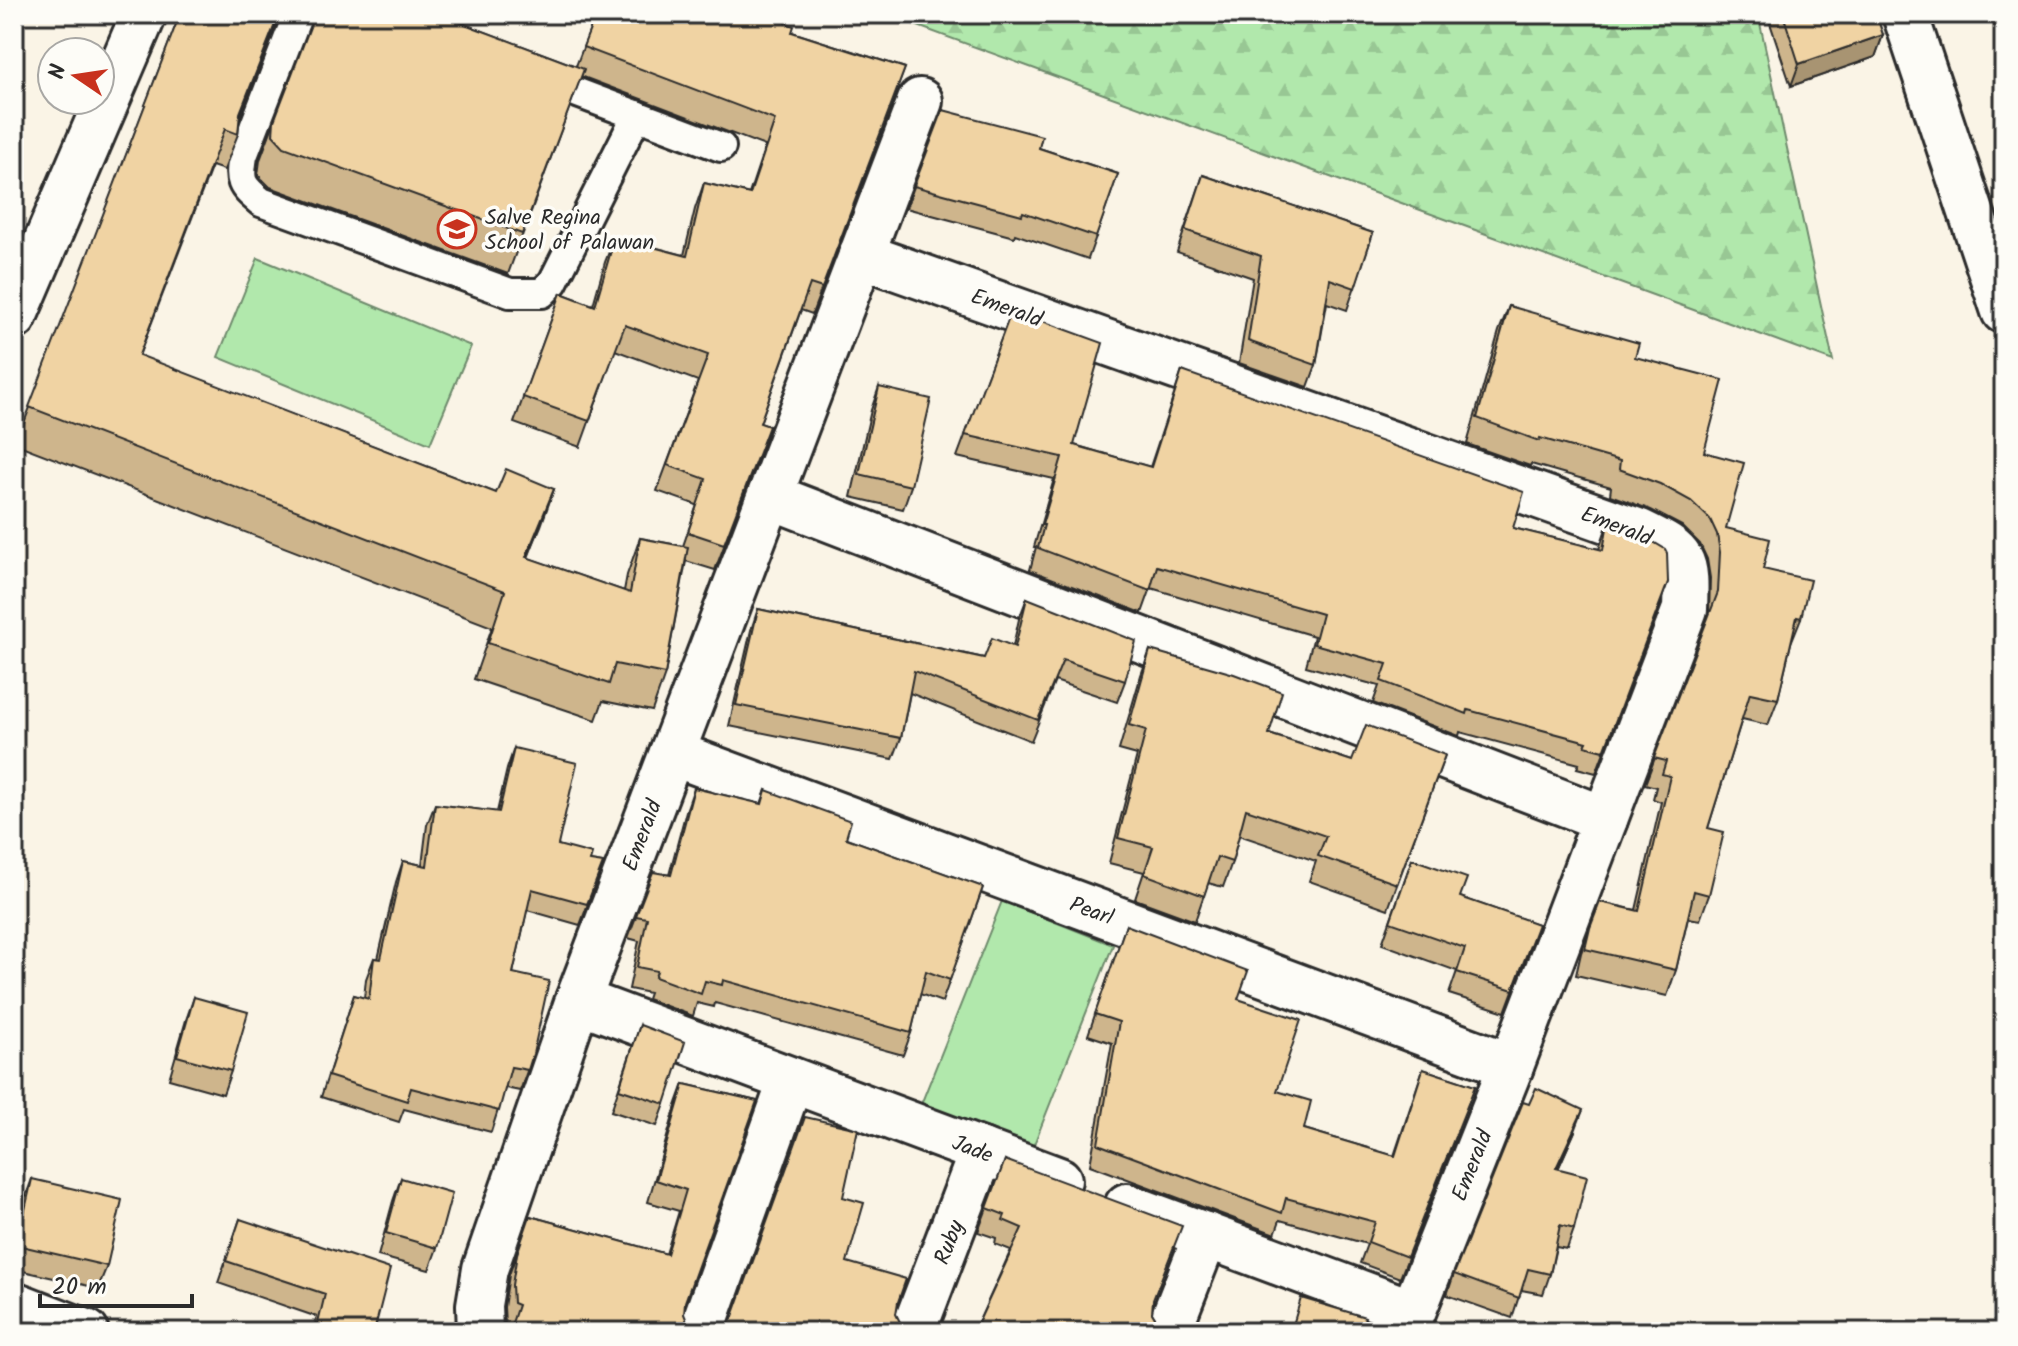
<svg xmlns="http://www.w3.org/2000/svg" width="2018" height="1346" viewBox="0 0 2018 1346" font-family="Kalam,sans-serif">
<defs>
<pattern id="forest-firs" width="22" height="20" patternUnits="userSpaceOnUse" patternTransform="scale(2)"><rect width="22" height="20" fill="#b1e8ac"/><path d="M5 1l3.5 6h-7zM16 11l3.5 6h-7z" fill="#98c794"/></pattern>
</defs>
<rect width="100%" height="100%" fill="#faf4e6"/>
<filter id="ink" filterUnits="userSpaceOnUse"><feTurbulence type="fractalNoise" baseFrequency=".0125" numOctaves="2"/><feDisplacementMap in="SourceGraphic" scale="16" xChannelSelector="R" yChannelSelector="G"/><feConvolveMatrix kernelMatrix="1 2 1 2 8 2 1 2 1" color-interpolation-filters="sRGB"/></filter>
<g filter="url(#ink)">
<g fill="#b1e8ac" stroke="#6e8a6c" stroke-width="2">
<path d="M258 258 471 346 430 444 218 357Z"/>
<path d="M1002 901 1113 945 1029 1157 918 1112Z"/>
</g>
<path fill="url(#forest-firs)" stroke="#6e8a6c" stroke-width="2" d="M885 14H1758L1833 361Z"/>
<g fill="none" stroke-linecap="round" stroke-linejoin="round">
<defs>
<g id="lane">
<path d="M298 14 243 156C239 181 240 185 261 202L510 293H542L553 282 637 115"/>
<path d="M538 78 721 147"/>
</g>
<g id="street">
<path d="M1905 14 2004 311"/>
<path d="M861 255 1640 532C1686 554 1687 558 1685 609L1511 1066 1405 1332"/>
<path d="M14 317 144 14"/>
<path d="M770 496 1605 819"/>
<path d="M672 753 1511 1066"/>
<path d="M578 1000 1059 1180"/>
<path d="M1127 1206 1412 1312"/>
<path d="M14 1304 86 1332"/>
<path d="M480 1332 479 1305 485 1269 578 1000 920 101"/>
<path d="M701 1332 791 1080"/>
<path d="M913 1332 982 1151"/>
<path d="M1168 1332 1206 1235"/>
</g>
</defs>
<use href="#lane" stroke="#2b2b2b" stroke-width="34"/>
<use href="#street" stroke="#2b2b2b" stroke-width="50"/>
<use href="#lane" stroke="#fdfcf7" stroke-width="28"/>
<use href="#street" stroke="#fdfcf7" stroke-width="44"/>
</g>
<g fill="#ceb58c" stroke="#2b2b2b" stroke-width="2">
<path d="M180 14 240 117 238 134 224 170 212 166 139 356 496 493 554 489 528 558 624 591 627 575 640 538 683 546 697 505 657 491 698 381 615 350 580 447 514 423 561 293 593 305 605 262 615 237 684 255 695 209 704 183 749 194 765 146 581 76 508 274 270 187 258 175 260 160 315 14H438L576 66 596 14 792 32 905 68 812 314 801 310 760 423 769 426 715 570 686 561 665 674 652 711 603 701 596 720 474 679 492 627 16 444Z"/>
<path d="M1767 14H1876L1883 35 1875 57 1791 86Z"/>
<path d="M943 110 1039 148 1118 174 1088 259 1015 234 1014 237 906 208Z"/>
<path d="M1203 175 1373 233 1347 310 1327 303 1316 365 1308 387 1239 363 1253 278 1177 252Z"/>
<path d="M1509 306 1635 357 1704 452 1726 528 1763 569 1801 618 1791 643 1778 699 1768 725 1742 719 1708 828 1709 895 1700 920 1688 918 1676 970 1667 996 1576 975 1581 953 1600 902 1636 910 1661 802 1653 799 1656 787 1645 784 1709 616 1710 578 1707 559 1700 544 1682 526 1651 510 1610 495 1611 487 1531 464 1530 466 1467 444 1499 331Z"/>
<path d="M1012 310 1074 445 1150 467 1182 371 1513 528 1599 549 1608 523 1668 582 1596 773 1577 768 1579 764 1460 732 1459 736 1373 703 1379 686 1306 666 1314 636 1151 588 1142 613 1030 570 1036 547H1034L1054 479 957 457Z"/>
<path d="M879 387 911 486 903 509 851 497 871 410Z"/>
<path d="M1027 598 1125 681 1117 702 1055 681 1031 741 910 693 901 738 893 759 729 726 751 630 758 609 984 658 1013 646 1019 619Z"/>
<path d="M1150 650 1269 734 1352 761 1445 755 1388 909 1309 881 1316 861 1239 835 1232 862 1223 887 1208 883 1195 921 1135 899 1144 872 1109 863 1137 755 1119 750 1141 675Z"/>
<path d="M514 748 558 845 590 861 603 863 580 925 527 910 513 973 533 1054 520 1091 505 1088 491 1132 404 1109 399 1122 321 1097 354 995 364 998 366 979 374 958 378 959 396 882 403 861 422 865 427 825 435 804 497 812 507 769Z"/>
<path d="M694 788 761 804 766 790 846 838 983 887 942 1002 920 994 911 1033 903 1055 715 1003 714 1007 697 1003 693 1016 647 999 649 993 629 989 639 941 628 938 653 872 669 875 686 811Z"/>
<path d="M1412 859 1460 897 1538 924 1505 1012 1449 994 1457 971 1382 944Z"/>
<path d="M1126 925 1238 999 1277 1091 1304 1129 1394 1156 1423 1069 1475 1086 1400 1278 1360 1263 1367 1244 1280 1220 1275 1234 1090 1165 1112 1043 1088 1035Z"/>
<path d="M194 997 231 1071 223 1094 169 1079 186 1020Z"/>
<path d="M640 1025 665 1104 657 1126 611 1111Z"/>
<path d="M684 1084 757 1101 685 1302 511 1326 505 1324 504 1307 509 1275 530 1216 666 1254 679 1211 648 1202 676 1106Z"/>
<path d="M1575 1131 1558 1169 1574 1229 1567 1249 1556 1247 1550 1274 1543 1294 1521 1290 1512 1318 1447 1295 1454 1274Z"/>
<path d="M1005 1160 1153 1302 1152 1313 1160 1326 1158 1332H974L1011 1250 995 1244 996 1238 978 1232Z"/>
<path d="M401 1178 437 1248 429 1270 378 1256 393 1201Z"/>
<path d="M32 1179 107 1266 98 1288 14 1269V1246L24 1201Z"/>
<path d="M240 1219 374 1332H313L317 1317 218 1283Z"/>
</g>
<g fill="#a89472" stroke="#2b2b2b" stroke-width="2">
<path d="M279 14H280L234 133 240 113Z"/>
<path d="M1883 35 1875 57 1791 86 1799 64Z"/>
<path d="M554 489 541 526 512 594 526 557Z"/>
<path d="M1583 1110 1575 1131 1549 1189 1556 1168Z"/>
</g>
<g fill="#f0d3a3" stroke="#2b2b2b" stroke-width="2">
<path d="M180 14H279L240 113 238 134 225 129 139 355 496 493 506 469 554 489 526 557 630 593 640 538 688 547 665 674 615 664 609 684 488 643 505 591 29 407Z"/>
<path d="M315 14H438L584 69 522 234 284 147 273 135 274 121Z"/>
<path d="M596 14H764L794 26 792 32 905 68 822 288 810 284 760 423 769 426 724 544 688 532 706 479 667 465 708 355 625 325 589 421 523 397 561 293 595 306 615 237 687 256 704 183 750 194 775 120 583 47Z"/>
<path d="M1783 14H1876L1883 35 1799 64Z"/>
<path d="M943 110 1042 136 1039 148 1118 174 1096 237 1023 212 1022 215 914 186Z"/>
<path d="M1203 175 1373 233 1355 288 1330 279 1316 365 1248 341 1261 256 1185 230Z"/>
<path d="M1509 306 1639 343 1635 357 1723 380 1704 452 1744 463 1726 528 1770 539 1763 569 1810 580 1801 618 1797 617 1778 699 1750 693 1708 828 1724 832 1709 895 1694 891 1676 970 1585 949 1590 928 1600 902 1639 911 1670 776 1662 774 1666 761 1654 758 1718 592 1720 552 1717 534 1710 519 1691 501 1660 484 1619 469 1620 461 1540 438 1539 441 1477 418Z"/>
<path d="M1012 310 1103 343 1074 445 1151 467 1182 371 1524 492 1513 528 1603 550 1608 523 1638 533 1665 549 1667 553 1668 582 1604 751 1585 746 1587 742 1468 710 1467 714 1381 681 1387 664 1314 644 1322 614 1157 566 1150 591 1038 548 1044 525H1042L1062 457 965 435Z"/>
<path d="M879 387 931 399 911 486 859 474Z"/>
<path d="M1027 598 1136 641 1125 681 1063 660 1038 720 914 671 901 738 736 705 758 609 984 658 992 638 1015 647Z"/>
<path d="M1150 650 1234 674 1282 692 1269 734 1352 761 1366 725 1445 755 1397 884 1318 856 1326 836 1246 809 1232 862 1217 857 1204 896 1144 874 1153 847 1118 838 1146 730 1129 725Z"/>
<path d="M514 748 577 763 558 845 592 854 590 861 603 863 587 904 532 889 513 973 549 981 533 1054 528 1070 511 1067 499 1111 411 1088 407 1101 328 1076 354 995 369 999 374 958 381 959 403 861 427 866 435 804 499 812Z"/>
<path d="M694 788 762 804 766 790 851 821 846 838 983 887 950 980 926 971 911 1033 723 980 722 985 705 981 701 994 655 977 657 971 637 967 647 918 636 916 653 872 671 875Z"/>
<path d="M1412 859 1467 878 1460 897 1538 924 1513 990 1457 972 1465 948 1390 922Z"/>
<path d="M1126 925 1248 971 1238 999 1301 1020 1277 1091 1311 1101 1304 1129 1395 1156 1423 1069 1475 1086 1407 1257 1368 1242 1375 1222 1286 1198 1282 1213 1098 1144 1119 1022 1095 1014Z"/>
<path d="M194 997 248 1012 231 1071 177 1056Z"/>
<path d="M640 1025 685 1042 665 1104 619 1089Z"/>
<path d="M684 1084 757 1101 685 1302 684 1314 689 1326 698 1332H509L518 1305 513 1303 512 1285 517 1254 530 1216 667 1254 686 1190 656 1180Z"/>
<path d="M1536 1088 1583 1110 1556 1168 1587 1176 1574 1229 1560 1225 1550 1274 1528 1269 1519 1298 1454 1274 1523 1102 1529 1104Z"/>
<path d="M805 1117 858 1129 843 1197 864 1203 847 1262 906 1279 898 1302 896 1314 903 1328 902 1332H720L724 1330 732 1319Z"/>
<path d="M1005 1160 1182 1226 1153 1300 1152 1313 1160 1326 1156 1332H974L1022 1228 1003 1220 1005 1215 987 1208Z"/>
<path d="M401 1178 452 1193 437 1248 386 1233Z"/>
<path d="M32 1179 122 1200 107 1266 17 1245Z"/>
<path d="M240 1219 390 1269 374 1332H316L325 1294 226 1261Z"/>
<path d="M1301 1298 1365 1317 1360 1332H1291Z"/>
<path d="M14 1322 41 1332H14Z"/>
</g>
</g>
<defs>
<symbol id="school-ring" viewBox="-11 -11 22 22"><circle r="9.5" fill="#fdfcf7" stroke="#c8321e" stroke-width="1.5"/><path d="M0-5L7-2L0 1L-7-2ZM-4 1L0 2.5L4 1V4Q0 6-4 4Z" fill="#c8321e"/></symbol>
</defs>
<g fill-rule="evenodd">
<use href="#school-ring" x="435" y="207" width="44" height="44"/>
</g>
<g text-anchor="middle" stroke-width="7" stroke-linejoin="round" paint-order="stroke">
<g font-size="22" fill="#2b2b2b" stroke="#fdfcf7" text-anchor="start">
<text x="485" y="224">Salve Regina<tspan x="485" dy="25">School of Palawan</tspan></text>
</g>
<g font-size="22" fill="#2b2b2b" stroke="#fdfcf7">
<text transform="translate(1007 307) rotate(20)" y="8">Emerald</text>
<text transform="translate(1617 525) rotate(21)" y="8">Emerald</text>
<text transform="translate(641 835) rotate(-69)" y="8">Emerald</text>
<text transform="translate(1092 910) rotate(20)" y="8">Pearl</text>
<text transform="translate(973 1148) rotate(21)" y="8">Jade</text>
<text transform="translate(1471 1165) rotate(-68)" y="8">Emerald</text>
<text transform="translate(948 1242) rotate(-69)" y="8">Ruby</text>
</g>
</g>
<rect width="2018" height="1346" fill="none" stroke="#fdfcf7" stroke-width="48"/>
<rect x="24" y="24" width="1970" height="1298" fill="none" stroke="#2b2b2b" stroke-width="3" filter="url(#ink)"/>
<g transform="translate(76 76) rotate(283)"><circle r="38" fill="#fdfcf7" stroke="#a9a8a5" stroke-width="2"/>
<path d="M0-6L14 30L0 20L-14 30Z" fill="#c8321e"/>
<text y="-12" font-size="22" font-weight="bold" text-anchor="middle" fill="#2b2b2b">N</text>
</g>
<path d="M40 1294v12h152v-12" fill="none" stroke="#2b2b2b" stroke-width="4"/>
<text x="52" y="1294" font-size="24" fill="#2b2b2b" stroke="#fdfcf7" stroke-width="6" paint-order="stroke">20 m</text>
</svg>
